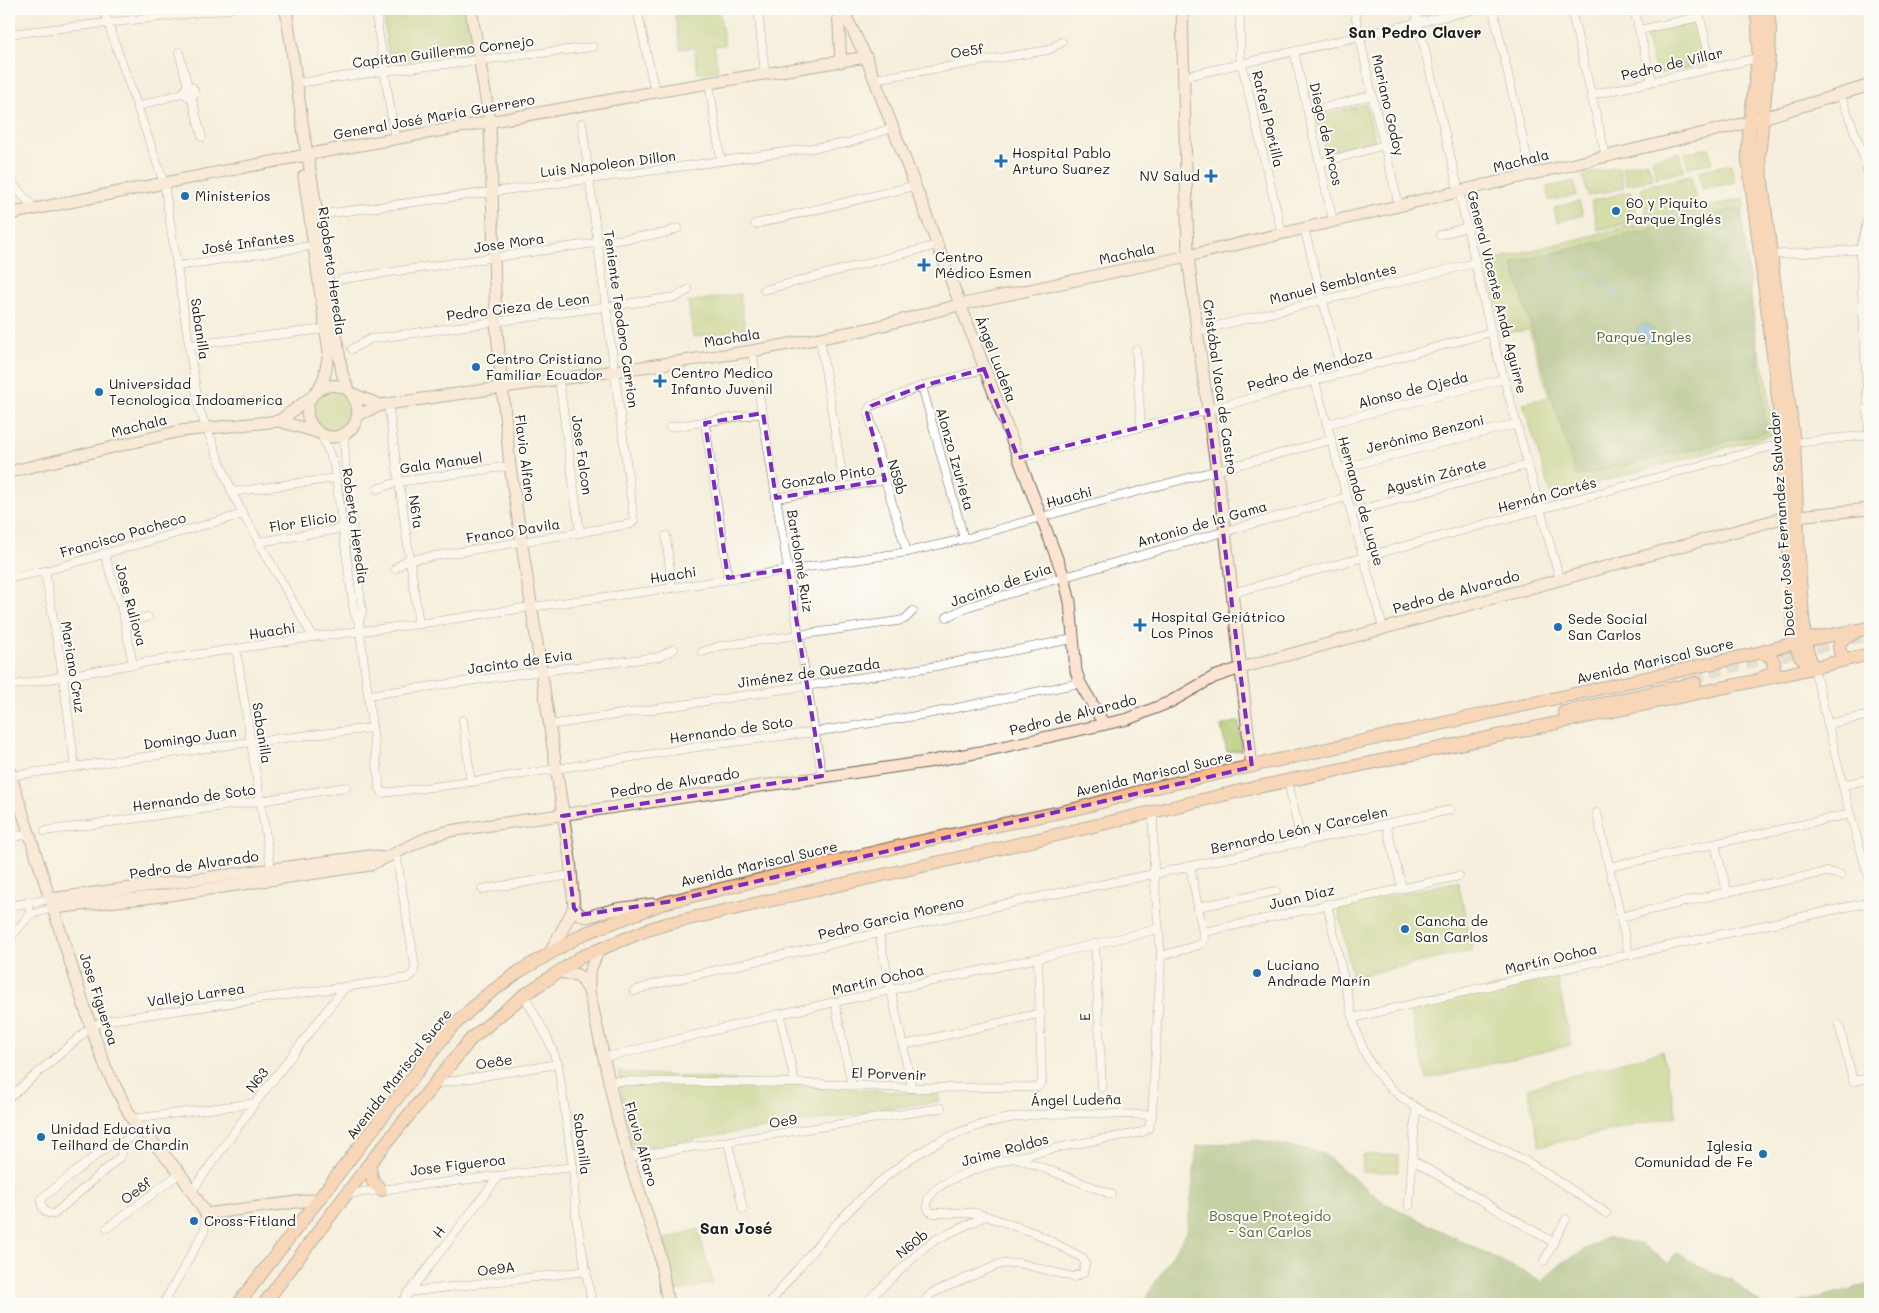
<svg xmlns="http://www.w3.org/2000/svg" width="1879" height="1313" viewBox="0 0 1879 1313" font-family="Mali,sans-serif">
<rect width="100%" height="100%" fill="#fdfcf7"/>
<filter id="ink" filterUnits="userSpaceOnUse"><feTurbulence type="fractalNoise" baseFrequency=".02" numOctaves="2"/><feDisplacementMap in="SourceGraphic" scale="10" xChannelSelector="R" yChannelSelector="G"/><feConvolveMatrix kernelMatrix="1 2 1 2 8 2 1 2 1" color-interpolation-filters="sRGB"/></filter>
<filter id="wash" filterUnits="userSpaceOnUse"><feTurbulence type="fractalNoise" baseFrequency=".0096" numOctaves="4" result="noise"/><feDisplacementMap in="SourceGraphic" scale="20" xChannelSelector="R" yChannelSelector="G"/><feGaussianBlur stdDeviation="1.12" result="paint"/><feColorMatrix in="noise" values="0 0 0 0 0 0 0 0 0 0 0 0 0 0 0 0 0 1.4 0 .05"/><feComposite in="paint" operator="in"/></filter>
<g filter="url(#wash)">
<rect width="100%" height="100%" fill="#f6efdd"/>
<g fill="#aec76c" stroke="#657244">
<path d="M383 9H466L473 52 389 63Z"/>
<path d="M674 9H719L725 45 714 46 718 71 698 74 694 47 680 49Z"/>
<path d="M1695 23 1705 64 1656 74 1646 34Z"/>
<path d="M1366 104 1375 140 1326 153 1316 117Z"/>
<path d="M1709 148 1712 163 1688 167 1685 153Z"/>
<path d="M1679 152 1684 171 1656 178 1652 159Z"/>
<path d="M1648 161 1653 179 1627 185 1622 167Z"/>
<path d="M1731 164 1735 182 1702 189 1699 171Z"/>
<path d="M1619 167 1624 188 1588 196 1583 175Z"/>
<path d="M1691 176 1698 208 1647 218 1641 187Z"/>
<path d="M1574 181 1577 195 1549 201 1547 187Z"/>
<path d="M1631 191 1638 221 1598 230 1591 201Z"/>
<path d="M1745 198 1736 265 1767 381 1773 435 1551 495 1523 403 1549 397 1529 330 1503 333 1487 261Z"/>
<path d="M1579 201 1583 215 1557 222 1554 208Z"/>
<path d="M740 294 745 329 693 337 688 302Z"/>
<path d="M325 389 347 393 356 413 344 431 329 433 312 420 311 405Z"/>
<path d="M1239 721 1242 750 1227 752 1221 726Z"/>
<path d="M1458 881 1473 951 1352 977 1338 908Z"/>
<path d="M1556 972 1571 1045 1427 1079 1409 1008Z"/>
<path d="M1662 1051 1677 1116 1539 1146 1528 1088Z"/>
<path d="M618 1072 939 1095V1101L632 1149Z"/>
<path d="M1363 1155H1398V1172H1362Z"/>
<path d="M698 1229 713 1283 674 1292 664 1240Z"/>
</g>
<g fill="#8aac60" stroke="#53643e">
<path d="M1741 208 1767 432 1576 476 1512 263Z"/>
<path d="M1256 1140 1322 1153 1385 1203 1542 1281 1563 1262 1607 1237 1643 1245 1669 1264 1676 1253 1714 1274 1730 1279 1761 1304H1142L1187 1231 1197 1146Z"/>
<path d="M1870 1284V1304H1794Z"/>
</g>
<circle fill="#5ca9d5" stroke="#3c6278" cx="1645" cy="334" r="9"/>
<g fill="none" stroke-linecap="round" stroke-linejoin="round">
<g stroke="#5ca9d5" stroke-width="2.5">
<path d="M1550 263 1553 265"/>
<path d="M1507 272 1512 274"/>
<path d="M1583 274 1593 275"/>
<path d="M1601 281 1607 284"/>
<path d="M1610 290 1618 294"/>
<path d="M1623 299 1626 301"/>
</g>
</g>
</g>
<g filter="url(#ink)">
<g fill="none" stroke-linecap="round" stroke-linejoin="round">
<path stroke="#d5cfc0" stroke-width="12" stroke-dasharray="12 6" stroke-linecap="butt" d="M1693 676 1870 635"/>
<defs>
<g id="street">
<path d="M103 9 164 183 199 409 232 492 243 514 313 637"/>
<path d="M375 9 395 139"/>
<path d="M637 9 655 92"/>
<path d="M758 9 765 74"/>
<path d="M1240 9V57L1282 233"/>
<path d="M1354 9 1372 95 1399 206"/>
<path d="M1415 9 1459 192 1491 332 1560 580"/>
<path d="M1493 9 1531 174"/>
<path d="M1571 9 1606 157"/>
<path d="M1634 9 1652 81"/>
<path d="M1698 9 1712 67"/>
<path d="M1639 30 1700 17"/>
<path d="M9 34 230 9"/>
<path d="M179 52 188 87"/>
<path d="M1294 52 1333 221"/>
<path d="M1183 77 1477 9"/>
<path d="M874 79 1048 50 1062 42"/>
<path d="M297 83 385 71 593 47"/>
<path d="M709 84 721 161"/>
<path d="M1840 94C1850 121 1869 163 1870 189 1871 210 1865 230 1860 250L1869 435"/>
<path d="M1591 95 1758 58"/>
<path d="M191 96 202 137"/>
<path d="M137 107 185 92V89L188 87H192L194 90V94L191 96H187L185 92"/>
<path d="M1308 112 1372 95"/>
<path d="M1320 163 1385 145"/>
<path d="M9 180 35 209"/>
<path d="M324 214 665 169 848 143 892 128"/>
<path d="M755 224 914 186"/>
<path d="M1304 228 1342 374"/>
<path d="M1440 235 1467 227"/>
<path d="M1767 255 1870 249"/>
<path d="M178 266 317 245"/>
<path d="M342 279 666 233 678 228"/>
<path d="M764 290 937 245"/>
<path d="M1197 331 1475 263"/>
<path d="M820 339 841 468"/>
<path d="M190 345 325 329"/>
<path d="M352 349 370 339 676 297 688 290"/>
<path d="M1136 350 1141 427"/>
<path d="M752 351 822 776"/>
<path d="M559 380 580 533"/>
<path d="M1315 381 1383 628"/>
<path d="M922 386 964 539"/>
<path d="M388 404 419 624"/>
<path d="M705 423 728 578"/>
<path d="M1327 424 1504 379"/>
<path d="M670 427 763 413"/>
<path d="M321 434 334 465 336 478 354 612 359 623"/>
<path d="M344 434 346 477 362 611 359 623 360 631 380 789 383 793 471 782 710 745 815 732 922 715 1080 683"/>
<path d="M1018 458 1208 410 1491 332"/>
<path d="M1339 469 1516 424"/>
<path d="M377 489 398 482 510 466"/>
<path d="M232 492 336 478"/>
<path d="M776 498 885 480"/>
<path d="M1352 512 1527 465"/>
<path d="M666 536 672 588"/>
<path d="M259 542 346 528"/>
<path d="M907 552 885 480 868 410 871 406 922 386 984 369"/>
<path d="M104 553 123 613 133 665"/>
<path d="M395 569 405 561 410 560 631 524 634 521 582 123"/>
<path d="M45 571 63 676 75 767"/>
<path d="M9 578 45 571 243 514"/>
<path d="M1232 593 1769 447 1794 443 1870 435"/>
<path d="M947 617 967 607 1050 581 1347 497"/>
<path d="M125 622 148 617"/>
<path d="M236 649 272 874"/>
<path d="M702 652 720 646 898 621 905 619 913 611"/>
<path d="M1814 668 1850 814 1870 882"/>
<path d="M9 686 128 665 313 637 419 624 531 607 672 588 907 552 964 539 1041 517 1331 440"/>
<path d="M369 695 541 671 659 657 674 649"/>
<path d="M463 720 471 782"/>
<path d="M1828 724 1870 715"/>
<path d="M549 725 931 667 1072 639"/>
<path d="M9 776 250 742 372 728"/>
<path d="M1288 780 1301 843"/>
<path d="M1843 785 1870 779"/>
<path d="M1597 813 1629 955"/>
<path d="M1386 824 1402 888"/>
<path d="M45 831 260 801 346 787"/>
<path d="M9 838 30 834"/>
<path d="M1715 844 1727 892"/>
<path d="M1609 867 1850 814"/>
<path d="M482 889 571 875"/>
<path d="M1327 904C1333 932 1340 961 1346 989 1351 1010 1355 1032 1364 1051 1390 1111 1467 1130 1520 1158 1550 1174 1578 1194 1606 1213"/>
<path d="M9 906 50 899"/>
<path d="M1198 907 1276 891"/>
<path d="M30 915 53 908"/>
<path d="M1620 917 1727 892 1827 872 1841 875"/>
<path d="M1204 932 1459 876"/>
<path d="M879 934 912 1088"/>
<path d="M9 939 30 915 28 902"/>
<path d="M1095 944 1102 1088"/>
<path d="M1161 956 1199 945 1203 942 1204 938 1190 866"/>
<path d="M634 991 651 985 1019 901 1154 874 1450 810"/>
<path d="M524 995 547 1037 558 1064 573 1167 576 1217 592 1304"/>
<path d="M835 1003 852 1086"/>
<path d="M780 1014 795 1083"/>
<path d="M1353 1018 1544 973 1870 902"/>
<path d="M1839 1025 1853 1081 1870 1078"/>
<path d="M904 1045 1041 1013"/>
<path d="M603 1058 780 1014 1038 958 1158 929"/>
<path d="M608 1081 795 1083 912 1088 1038 1087 1042 1082 1038 958"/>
<path d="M434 1084 558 1064"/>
<path d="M9 1098 91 1027 103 1021 408 978 413 974 415 966 396 854"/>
<path d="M132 1119 255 1103"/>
<path d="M728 1142 743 1209"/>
<path d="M121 1144 122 1153 119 1158 54 1214C45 1215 40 1206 42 1198L108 1146 113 1143 121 1144 140 1128"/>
<path d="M628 1157 941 1108"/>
<path d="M1017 1158 1111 1194"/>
<path d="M1412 1160 1553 1242"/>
<path d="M192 1191 255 1103 345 987"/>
<path d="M347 1194 573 1167"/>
<path d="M1409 1206 1416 1108"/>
<path d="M107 1228 180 1173"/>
<path d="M1544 1261 1566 1219"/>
<path d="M408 1292 587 1271"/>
<path d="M163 1304 204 1232 206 1214"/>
<path d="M400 1304 499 1176"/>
<path d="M769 1304C782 1287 796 1271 810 1254 865 1188 927 1130 1016 1117 1060 1111 1107 1114 1152 1115"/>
<path d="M864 1304 926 1246 937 1239 986 1216"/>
<path d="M922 1304 932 1293 1000 1264 1019 1263 1073 1277 1083 1273 1085 1264 1083 1258 1035 1233 986 1216 976 1213H933L929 1211C927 1206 926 1201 929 1197 952 1162 1099 1140 1143 1132L1149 1128 1152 1115 1161 956 1154 874 1153 813"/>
</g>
<g id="secondary">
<path d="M286 9 307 155 309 163 342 373 348 389"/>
<path d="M471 9 490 123 496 322 510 466 570 859 574 908 580 915 586 917 616 909 654 904"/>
<path d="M838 9 841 62"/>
<path d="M842 9 866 57 1064 577 1070 602 1076 671 1080 683 1104 724"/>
<path d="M1182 9 1188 256 1197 331 1225 530 1252 767"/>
<path d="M304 176 329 353 324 378 318 390"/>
<path d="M9 214 316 153 655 92 866 57"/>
<path d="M350 392C376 425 330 455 311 424 306 417 306 407 310 399 317 386 334 382 347 389 349 390 350 392 352 393 361 398 371 401 381 405"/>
<path d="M358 415 381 405 752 351 868 329 959 305 1188 256 1750 122 1870 85"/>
<path d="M279 421 310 398"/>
<path d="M9 472 180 431 279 421 317 432"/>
<path d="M9 770 91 1027 106 1068 132 1119 180 1173 206 1214 319 1199"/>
<path d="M50 899 369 856 383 858"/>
<path d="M53 908 162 896 370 865 431 836 449 831 927 762 980 752 1128 719 1170 702 1214 677 1241 668 1786 517 1870 509"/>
<path d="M599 949 589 973V991L617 1117 628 1157 659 1251 668 1304"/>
<path d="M549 954 574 908"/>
<path d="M559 972 578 975 589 990"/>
</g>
<g id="primary">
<path d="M1756 9C1765 59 1747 109 1748 159L1773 354 1783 445 1794 643 1800 656 1814 668"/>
<path d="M1768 9 1770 30 1769 56 1759 157 1794 443 1800 581 1805 640 1808 654 1813 665"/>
<path d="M1758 653C1770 652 1778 661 1772 672L1763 677"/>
<path d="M1853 658H1846L1841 655 1839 647 1841 640 1853 634"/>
<path d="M1564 712 1695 683"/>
<path d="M369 1164 373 1182 381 1190"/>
<path d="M238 1304 450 1029 483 998 520 971 583 934 667 902 913 843 1079 808 1153 788 1758 653 1805 640 1870 628"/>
<path d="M264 1304 369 1164 471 1039 524 995 581 957 647 930 666 924 989 851 1244 790 1787 674 1870 654"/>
</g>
</defs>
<use href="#street" stroke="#686660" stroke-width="9"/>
<use href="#secondary" stroke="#686660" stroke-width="13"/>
<use href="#primary" stroke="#686660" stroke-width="14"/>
<use href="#street" stroke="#fff" stroke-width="8"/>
<use href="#secondary" stroke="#fde4d1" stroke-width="11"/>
<use href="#primary" stroke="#fbbb8c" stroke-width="12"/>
</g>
</g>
<path d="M0 0H1879V1313H0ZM984 369 1018 458 1208 410 1252 767 667 902 580 915 574 908 562 816 822 776 788 569 728 578 705 423 763 413 776 498 885 480 867 413 871 406 922 386Z" fill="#f6efdd" fill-opacity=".55" fill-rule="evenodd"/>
<path fill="none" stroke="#7b2cbf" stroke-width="4" stroke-dasharray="10 6" stroke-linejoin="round" d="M984 369 1018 458 1208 410 1252 767 667 902 580 915 574 908 562 816 822 776 788 569 728 578 705 423 763 413 776 498 885 480 867 413 871 406 922 386Z"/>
<g fill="#1f6fb2" stroke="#fdfcf7" stroke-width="2">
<path d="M998.5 153.5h5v5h5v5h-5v5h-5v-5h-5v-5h5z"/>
<path d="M1208.5 168.5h5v5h5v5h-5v5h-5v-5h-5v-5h5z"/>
<circle cx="185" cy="196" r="5"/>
<circle cx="1616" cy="211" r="5"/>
<path d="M921.5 257.5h5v5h5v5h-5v5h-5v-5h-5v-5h5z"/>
<circle cx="476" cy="367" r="5"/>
<path d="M657.5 373.5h5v5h5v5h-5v5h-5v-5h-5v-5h5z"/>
<circle cx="99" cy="392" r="5"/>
<path d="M1137.5 617.5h5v5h5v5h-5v5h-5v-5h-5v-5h5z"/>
<circle cx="1558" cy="627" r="5"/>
<circle cx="1405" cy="929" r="5"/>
<circle cx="1257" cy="973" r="5"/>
<circle cx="41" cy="1137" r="5"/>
<circle cx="1763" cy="1154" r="5"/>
<circle cx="194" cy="1221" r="5"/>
</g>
<g text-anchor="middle" stroke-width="4" stroke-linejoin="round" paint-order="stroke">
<g font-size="14" fill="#1c1c1c" stroke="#fdfcf7">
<text transform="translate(967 51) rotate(-9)" y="5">Oe5f</text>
<text transform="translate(443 52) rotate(-7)" y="5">Capitan Guillermo Cornejo</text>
<text transform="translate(1672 64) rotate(-13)" y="5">Pedro de Villar</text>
<text transform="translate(1388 105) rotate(77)" y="5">Mariano Godoy</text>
<text transform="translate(434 117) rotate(-10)" y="5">General José María Guerrero</text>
<text transform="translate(1268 119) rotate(77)" y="5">Rafael Portilla</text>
<text transform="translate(1326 134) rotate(77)" y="5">Diego de Arcos</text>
<text transform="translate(1521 161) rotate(-14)" y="5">Machala</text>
<text transform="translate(608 164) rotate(-7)" y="5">Luis Napoleon Dillon</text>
<text transform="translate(248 243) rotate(-8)" y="5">José Infantes</text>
<text transform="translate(509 243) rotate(-8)" y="5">Jose Mora</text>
<text transform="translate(1127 254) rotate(-12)" y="5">Machala</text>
<text transform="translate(332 271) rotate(82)" y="5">Rigoberto Heredia</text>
<text transform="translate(1333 284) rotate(-14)" y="5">Manuel Semblantes</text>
<text transform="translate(1497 292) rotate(76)" y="5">General Vicente Anda Aguirre</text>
<text transform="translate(518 307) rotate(-7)" y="5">Pedro Cieza de Leon</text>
<text transform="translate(621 319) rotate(82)" y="5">Teniente Teodoro Carrion</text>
<text transform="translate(200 329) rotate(82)" y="5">Sabanilla</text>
<text transform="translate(732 338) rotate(-9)" y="5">Machala</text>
<text transform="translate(996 359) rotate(69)" y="5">Ángel Ludeña</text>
<text transform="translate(1310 370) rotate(-15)" y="5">Pedro de Mendoza</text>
<text transform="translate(1220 387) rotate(82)" y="5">Cristóbal Vaca de Castro</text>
<text transform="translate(1413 390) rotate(-14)" y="5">Alonso de Ojeda</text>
<text transform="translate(139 426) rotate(-14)" y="5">Machala</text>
<text transform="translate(1425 434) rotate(-14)" y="5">Jerónimo Benzoni</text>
<text transform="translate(582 455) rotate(82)" y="5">Jose Falcon</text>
<text transform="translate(525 458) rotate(83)" y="5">Flavio Alfaro</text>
<text transform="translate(955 459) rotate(74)" y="5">Alonzo Izurieta</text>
<text transform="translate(441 463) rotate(-8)" y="5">Gala Manuel</text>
<text transform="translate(1436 476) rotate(-15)" y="5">Agustín Zárate</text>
<text transform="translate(828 477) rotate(-9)" y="5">Gonzalo Pinto</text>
<text transform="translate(897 477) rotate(74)" y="5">N59b</text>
<text transform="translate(1547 495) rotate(-15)" y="5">Hernán Cortés</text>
<text transform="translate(1069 497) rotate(-15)" y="5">Huachi</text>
<text transform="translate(1361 501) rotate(74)" y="5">Hernando de Luque</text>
<text transform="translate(416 512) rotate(81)" y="5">N61a</text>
<text transform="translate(303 522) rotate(-9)" y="5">Flor Elicio</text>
<text transform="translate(1202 524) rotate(-16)" y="5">Antonio de la Gama</text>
<text transform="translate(1782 524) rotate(-94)" y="5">Doctor José Fernandez Salvador</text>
<text transform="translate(355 526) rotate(82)" y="5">Roberto Heredia</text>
<text transform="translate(513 531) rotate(-9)" y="5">Franco Davila</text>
<text transform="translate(123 535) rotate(-16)" y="5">Francisco Pacheco</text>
<text transform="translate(800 561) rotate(81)" y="5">Bartolomé Ruiz</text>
<text transform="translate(673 575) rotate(-9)" y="5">Huachi</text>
<text transform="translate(1001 585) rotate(-19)" y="5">Jacinto de Evia</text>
<text transform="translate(1456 592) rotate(-15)" y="5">Pedro de Alvarado</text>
<text transform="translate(131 605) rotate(75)" y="5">Jose Ruliova</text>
<text transform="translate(272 631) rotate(-9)" y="5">Huachi</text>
<text transform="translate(1655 661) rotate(-13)" y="5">Avenida Mariscal Sucre</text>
<text transform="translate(520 662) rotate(-8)" y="5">Jacinto de Evia</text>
<text transform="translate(73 667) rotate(81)" y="5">Mariano Cruz</text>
<text transform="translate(809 673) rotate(-8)" y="5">Jiménez de Quezada</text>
<text transform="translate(1073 715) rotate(-14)" y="5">Pedro de Alvarado</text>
<text transform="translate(731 730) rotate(-8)" y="5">Hernando de Soto</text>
<text transform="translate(262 733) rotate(81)" y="5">Sabanilla</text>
<text transform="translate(190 738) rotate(-8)" y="5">Domingo Juan</text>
<text transform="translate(1154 774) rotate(-13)" y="5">Avenida Mariscal Sucre</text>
<text transform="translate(675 783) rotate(-9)" y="5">Pedro de Alvarado</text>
<text transform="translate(194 798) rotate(-8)" y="5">Hernando de Soto</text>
<text transform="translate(1299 830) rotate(-12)" y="5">Bernardo León y Carcelen</text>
<text transform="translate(759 864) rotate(-13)" y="5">Avenida Mariscal Sucre</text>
<text transform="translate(194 865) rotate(-8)" y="5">Pedro de Alvarado</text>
<text transform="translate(1302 897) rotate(-13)" y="5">Juan Díaz</text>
<text transform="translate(891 918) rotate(-13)" y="5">Pedro Garcia Moreno</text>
<text transform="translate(1551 959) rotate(-13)" y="5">Martín Ochoa</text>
<text transform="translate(878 980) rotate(-13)" y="5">Martín Ochoa</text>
<text transform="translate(196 995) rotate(-8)" y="5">Vallejo Larrea</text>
<text transform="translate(99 999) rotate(72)" y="5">Jose Figueroa</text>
<text transform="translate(1085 1017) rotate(-93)" y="5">E</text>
<text transform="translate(494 1062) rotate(-9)" y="5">Oe8e</text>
<text transform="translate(399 1074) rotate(-52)" y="5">Avenida Mariscal Sucre</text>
<text transform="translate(889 1074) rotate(2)" y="5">El Porvenir</text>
<text transform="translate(257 1080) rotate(-52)" y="5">N63</text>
<text transform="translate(1076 1100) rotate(-1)" y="5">Ángel Ludeña</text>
<text transform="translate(783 1121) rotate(-9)" y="5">Oe9</text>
<text transform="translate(582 1144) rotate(83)" y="5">Sabanilla</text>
<text transform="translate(641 1144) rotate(74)" y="5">Flavio Alfaro</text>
<text transform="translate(1005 1150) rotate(-15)" y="5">Jaime Roldos</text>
<text transform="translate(458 1165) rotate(-7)" y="5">Jose Figueroa</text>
<text transform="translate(136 1191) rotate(-37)" y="5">Oe8f</text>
<text transform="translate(439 1232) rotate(-52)" y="5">H</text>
<text transform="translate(912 1244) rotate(-39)" y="5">N60b</text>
<text transform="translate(496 1269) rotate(-7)" y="5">Oe9A</text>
</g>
<g font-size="14" fill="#1c1c1c" stroke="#fdfcf7" text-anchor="start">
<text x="1012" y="158">Hospital Pablo<tspan x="1012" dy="16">Arturo Suarez</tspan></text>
<text x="1200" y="181" text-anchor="end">NV Salud</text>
<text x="195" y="201">Ministerios</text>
<text x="1626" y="208">60 y Piquito<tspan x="1626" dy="16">Parque Inglés</tspan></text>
<text x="935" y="262">Centro<tspan x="935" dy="16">Médico Esmen</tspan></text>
<text x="486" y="364">Centro Cristiano<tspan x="486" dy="16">Familiar Ecuador</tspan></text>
<text x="671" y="378">Centro Medico<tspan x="671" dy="16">Infanto Juvenil</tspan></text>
<text x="109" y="389">Universidad<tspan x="109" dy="16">Tecnologica Indoamerica</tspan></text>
<text x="1151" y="622">Hospital Geriátrico<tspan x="1151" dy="16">Los Pinos</tspan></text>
<text x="1568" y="624">Sede Social<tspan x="1568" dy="16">San Carlos</tspan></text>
<text x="1415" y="926">Cancha de<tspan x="1415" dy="16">San Carlos</tspan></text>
<text x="1267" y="970">Luciano<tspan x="1267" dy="16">Andrade Marín</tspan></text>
<text x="51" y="1134">Unidad Educativa<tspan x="51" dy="16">Teilhard de Chardin</tspan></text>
<text x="1753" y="1151" text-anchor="end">Iglesia<tspan x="1753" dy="16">Comunidad de Fe</tspan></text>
<text x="204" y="1226">Cross-Fitland</text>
</g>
<g font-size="14" fill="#56603c" stroke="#fdfcf7">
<text x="1644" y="342">Parque Ingles</text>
<text x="1270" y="1221">Bosque Protegido<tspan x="1270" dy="16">- San Carlos</tspan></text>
</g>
<g font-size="15" font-weight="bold" fill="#1c1c1c" stroke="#fdfcf7">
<text x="1415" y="38">San Pedro Claver</text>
</g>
<g font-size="16" font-weight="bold" fill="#1c1c1c" stroke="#fdfcf7">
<text x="736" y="1234">San José</text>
</g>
</g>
<rect width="1879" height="1313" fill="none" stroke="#fdfcf7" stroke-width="30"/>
</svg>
